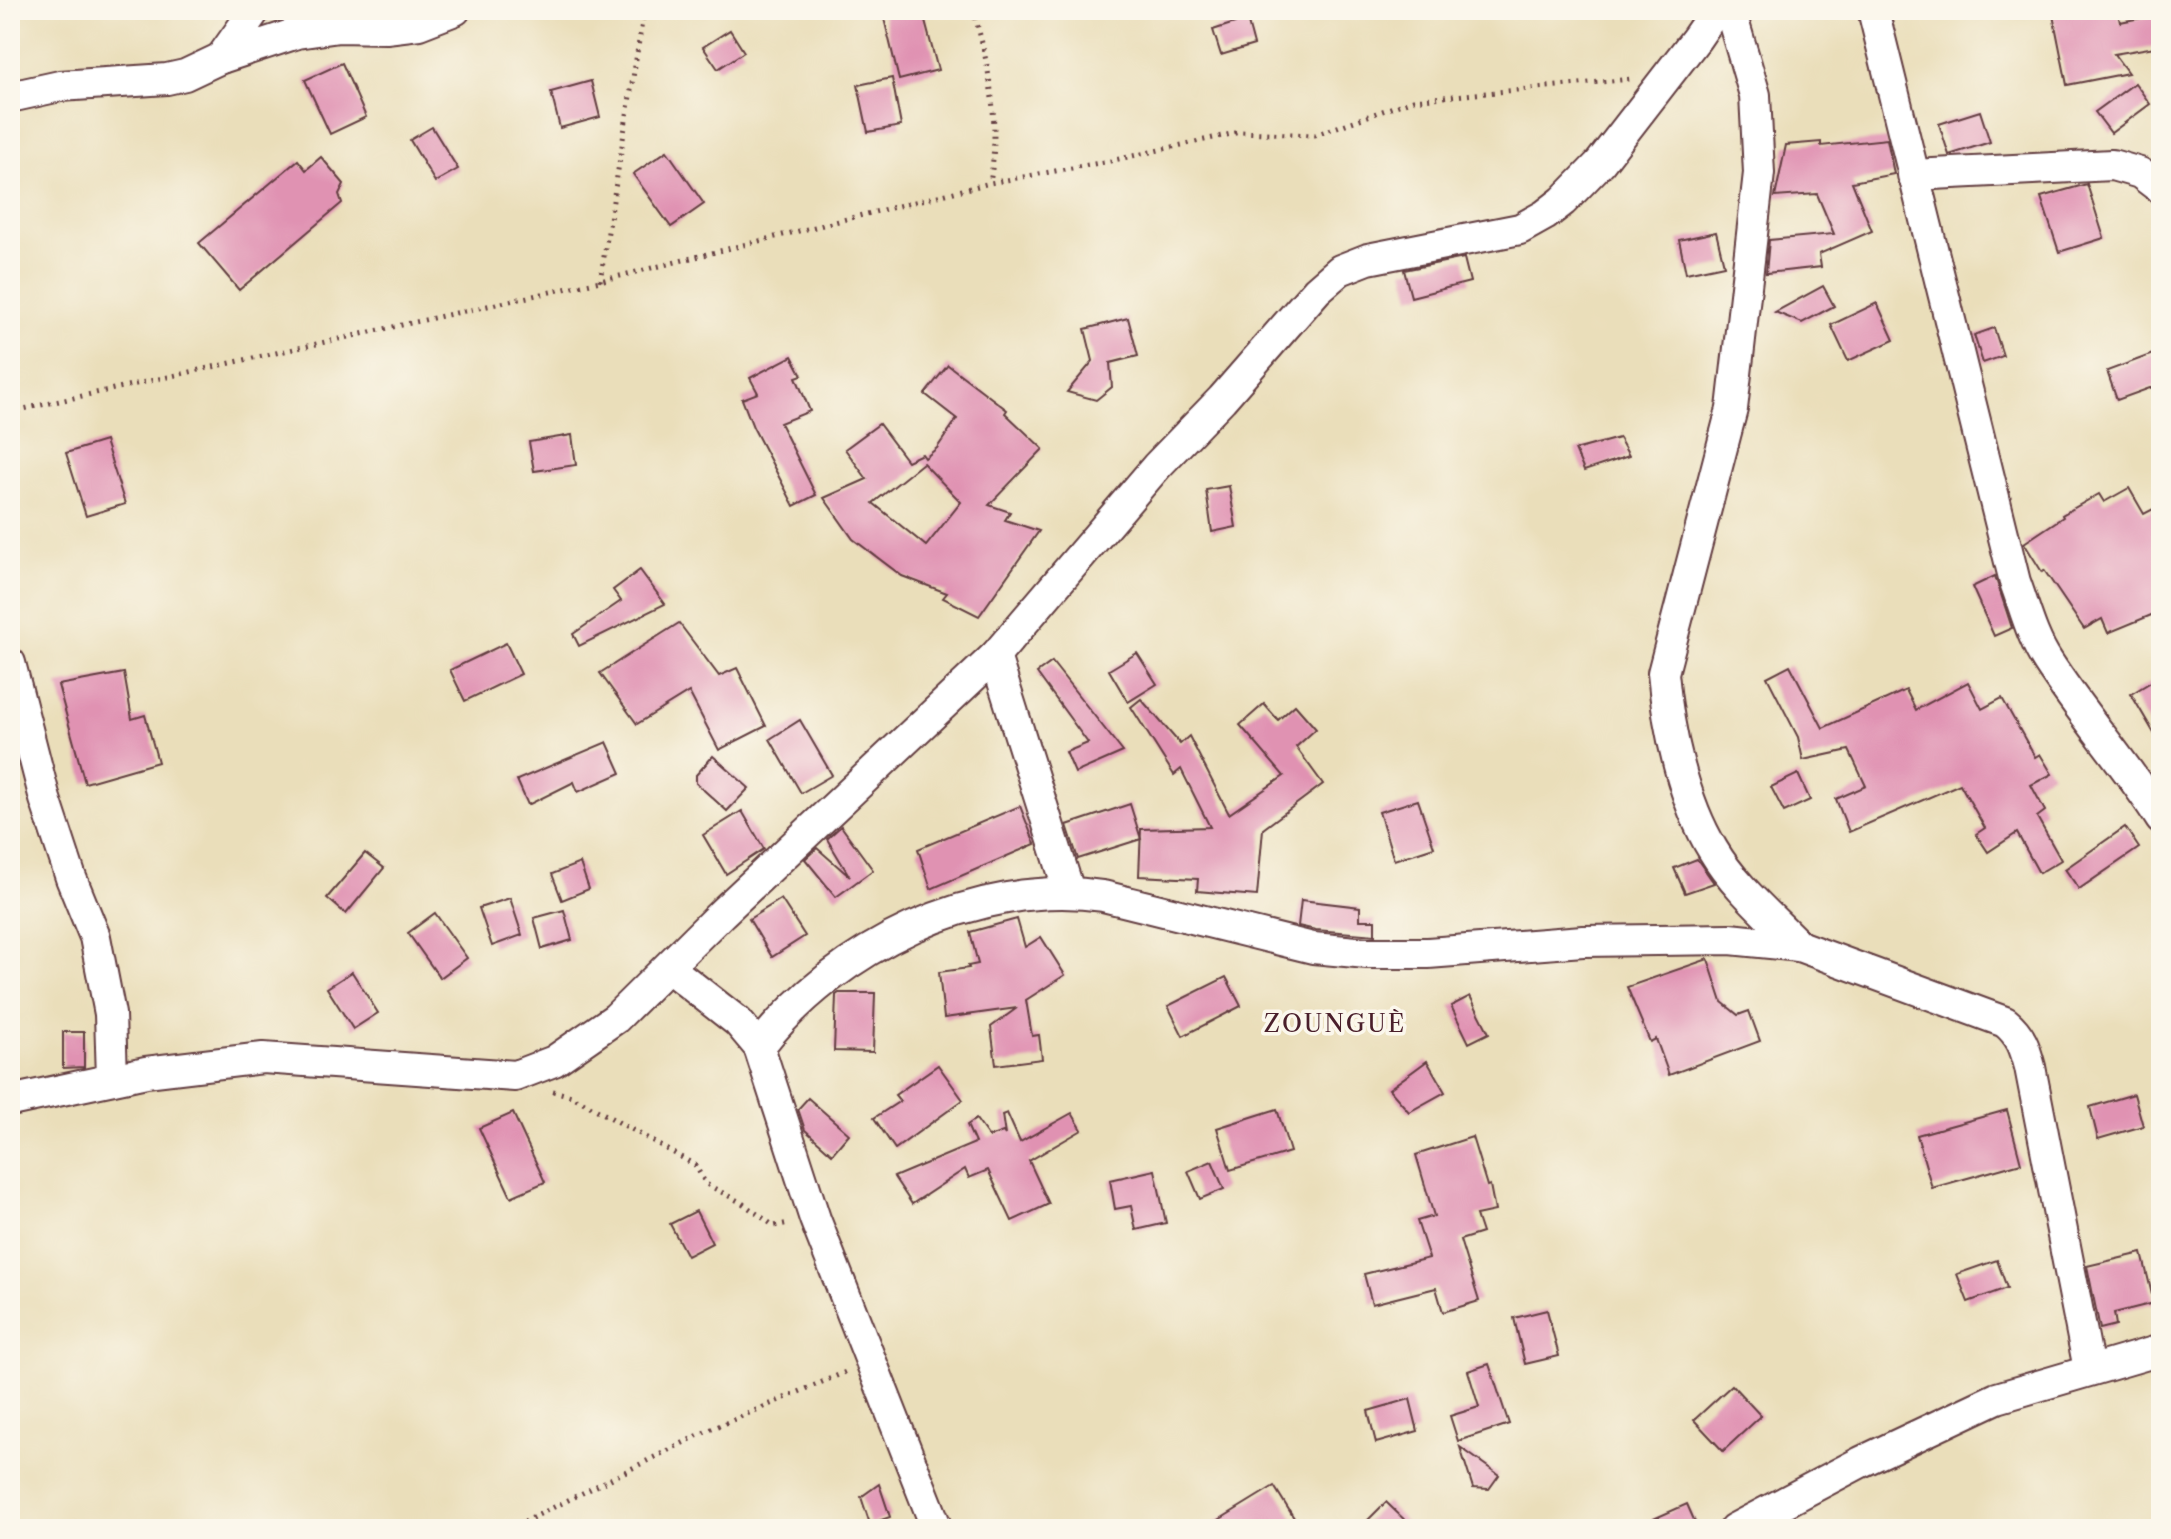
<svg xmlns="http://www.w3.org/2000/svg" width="2171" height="1539" viewBox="0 0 2171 1539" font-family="'Libre Caslon Text',serif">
<rect width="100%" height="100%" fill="#fbf7ec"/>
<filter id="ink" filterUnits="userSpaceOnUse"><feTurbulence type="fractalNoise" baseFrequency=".0125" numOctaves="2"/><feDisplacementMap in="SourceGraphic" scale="16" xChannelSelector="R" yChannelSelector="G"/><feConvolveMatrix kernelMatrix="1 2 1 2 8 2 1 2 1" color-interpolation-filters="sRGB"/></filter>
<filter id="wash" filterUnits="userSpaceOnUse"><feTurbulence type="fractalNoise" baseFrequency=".006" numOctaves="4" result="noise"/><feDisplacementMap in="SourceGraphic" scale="32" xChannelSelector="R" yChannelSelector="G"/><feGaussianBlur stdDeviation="1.8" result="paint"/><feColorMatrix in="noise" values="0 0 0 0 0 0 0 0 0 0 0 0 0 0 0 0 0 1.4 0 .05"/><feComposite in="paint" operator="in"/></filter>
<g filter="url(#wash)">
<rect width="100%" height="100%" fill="#eadeba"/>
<g id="blocks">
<g fill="#e092b2" fill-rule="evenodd">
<path d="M882 10H922L938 70 899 80Z"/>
<path d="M2052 10H2117L2120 22 2161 14V46L2114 54 2128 73 2067 85Z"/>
<path d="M1247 19 1254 45 1221 55 1213 30Z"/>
<path d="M730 30 744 52 718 69 703 47Z"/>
<path d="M342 63 366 117 330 134 305 80Z"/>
<path d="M892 78 901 126 868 132 858 85Z"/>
<path d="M591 81 600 117 560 128 551 92Z"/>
<path d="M2135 83 2150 104 2111 133 2095 112Z"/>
<path d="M1980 111 1990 142 1949 155 1939 124Z"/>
<path d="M432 127 458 169 435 182 410 140Z"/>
<path d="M1887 139 1894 174 1852 182 1872 231 1819 254 1821 267 1766 273 1769 240 1834 234 1817 194 1775 197 1786 145 1821 142V146Z"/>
<path d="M667 151 704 204 671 227 633 174Z"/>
<path d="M321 157 344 184 339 194 342 203 239 290 199 243 298 160 306 170Z"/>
<path d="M2087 184 2104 238 2059 252 2041 197Z"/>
<path d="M1716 232 1724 265 1686 273 1679 240Z"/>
<path d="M1464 258 1470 282 1411 297 1404 270Z"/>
<path d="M1823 286 1834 306 1802 323 1775 312Z"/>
<path d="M1877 303 1894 340 1848 361 1831 325Z"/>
<path d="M1128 318 1138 356 1110 363 1112 387 1096 400 1067 392 1093 361 1085 329Z"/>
<path d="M1994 328 2003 356 1983 363 1974 335Z"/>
<path d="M2161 351V384L2117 400 2107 371Z"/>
<path d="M792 356 802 375 796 377 810 411 780 423 816 495 794 506 753 427 742 399 758 393 750 378Z"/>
<path d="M948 365 1007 410 1005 413 1043 449 989 505 1010 512 1005 520 1039 531 979 616 943 598 947 593 902 576 853 539 824 498 867 479 845 449 879 424 907 461 922 454 925 458 937 448 957 419 925 394ZM923 463 961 502 926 546 873 503Z"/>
<path d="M572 435 576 465 534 471 529 442Z"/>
<path d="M1619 438 1629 456 1584 471 1575 450Z"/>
<path d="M105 441 125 504 86 516 66 453Z"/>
<path d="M1229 486 1236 527 1212 532 1206 490Z"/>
<path d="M2129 488 2144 514 2161 505V611L2108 633 2102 619 2084 629 2044 570 2042 572 2024 543 2063 517 2062 515 2099 494 2104 502Z"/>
<path d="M640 570 665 604 579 646 573 634 621 601 613 590Z"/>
<path d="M1995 576 2012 628 1994 636 1972 587Z"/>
<path d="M679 623 719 676 737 668 766 726 719 750 689 692 637 724 600 673Z"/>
<path d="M506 643 521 674 465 701 450 670Z"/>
<path d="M1137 653 1157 684 1128 702 1109 670Z"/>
<path d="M1052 662 1123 752 1075 773 1066 752 1088 743 1037 673Z"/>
<path d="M1790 665 1823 728 1906 690 1916 710 1968 682 1982 709 2002 698 2035 757 2040 754 2052 774 2031 785 2045 811 2037 817 2061 860 2039 873 2017 833 1988 852 1976 834 1985 828 1960 784 1849 832 1836 799 1866 786 1849 750 1803 760 1798 737 1767 677Z"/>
<path d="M124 673 132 719 145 715 158 762 85 783 58 685Z"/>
<path d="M2161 676V745L2131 694Z"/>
<path d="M1141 699 1180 744 1189 736 1229 814 1284 776 1240 725 1264 704 1278 720 1295 705 1316 729 1296 747 1323 784 1263 829 1257 896 1197 891 1198 879 1139 876 1141 829 1210 827 1181 769 1174 775 1131 707Z"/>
<path d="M800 720 832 775 801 793 770 739Z"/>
<path d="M607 742 621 773 578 792 574 782 528 805 517 780Z"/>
<path d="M713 756 749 788 727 811 696 783V775Z"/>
<path d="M1798 774 1810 800 1784 812 1771 787Z"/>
<path d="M1418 800 1434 847 1394 860 1379 812Z"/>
<path d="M1130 804 1141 839 1078 859 1067 825Z"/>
<path d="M1020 806 1035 844 931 889 918 849Z"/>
<path d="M742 811 764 849 726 874 703 835Z"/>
<path d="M841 826 873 870 836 897 805 859 817 848 850 877 827 839Z"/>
<path d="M2125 827 2139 848 2079 889 2065 869Z"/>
<path d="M365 853 384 868 346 914 327 898Z"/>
<path d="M1697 859 1714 883 1685 893 1674 868Z"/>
<path d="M580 863 589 889 562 900 552 874Z"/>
<path d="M510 898 522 935 492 946 479 908Z"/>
<path d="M781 899 805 936 772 957 749 919Z"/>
<path d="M1301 900 1360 907V920H1375V935L1316 930 1298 926Z"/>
<path d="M564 910 572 940 542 949 534 918Z"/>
<path d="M435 913 467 958 440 978 408 933Z"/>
<path d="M1017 919 1025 947 1041 937 1065 975 1026 1000 1032 1036 1039 1035 1042 1059 996 1065 991 1027 1017 1008 944 1018 939 972 969 968 968 966 978 964 970 932Z"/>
<path d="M1708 959 1722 1002 1738 1015 1749 1011 1760 1041 1669 1075 1656 1039 1650 1042 1627 987Z"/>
<path d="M352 972 378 1013 353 1029 327 988Z"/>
<path d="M1226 977 1241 1006 1183 1036 1168 1006Z"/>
<path d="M839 993H875L873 1052 834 1051 836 995Z"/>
<path d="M1470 996 1489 1033 1469 1043 1451 1006Z"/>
<path d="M63 1032H84V1067L63 1068Z"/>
<path d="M1427 1061 1445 1092 1409 1112 1389 1089Z"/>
<path d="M938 1065 963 1100 895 1149 874 1118 900 1101 895 1095Z"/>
<path d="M2134 1094 2143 1126 2098 1139 2090 1107Z"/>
<path d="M808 1098 849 1134 832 1154 805 1130 798 1109Z"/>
<path d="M1277 1109 1290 1152 1230 1170 1217 1128Z"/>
<path d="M2007 1110 2021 1163 1932 1188 1917 1135Z"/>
<path d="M513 1113 545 1182 511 1197 479 1128Z"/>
<path d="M1007 1113 1020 1142 1072 1113 1082 1130 1029 1161 1049 1204 1012 1221 988 1170 969 1178 965 1169 912 1204 894 1177 975 1143 967 1125 976 1119 989 1137 1003 1132 1005 1135 1002 1115Z"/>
<path d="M1472 1137 1487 1186 1490 1185 1495 1211 1476 1215 1482 1233 1460 1240 1479 1301 1443 1312 1436 1288 1372 1304 1364 1274 1429 1258 1417 1221 1434 1216 1416 1155Z"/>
<path d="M1212 1161 1224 1189 1200 1199 1188 1171Z"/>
<path d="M1155 1170 1166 1223 1136 1230 1131 1206 1115 1209 1110 1180Z"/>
<path d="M696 1211 712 1243 687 1256 670 1224Z"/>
<path d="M2142 1253 2154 1303 2114 1313 2116 1325 2100 1329 2087 1266Z"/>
<path d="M1997 1260 2007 1288 1968 1302 1957 1274Z"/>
<path d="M1547 1310 1559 1356 1525 1364 1514 1318Z"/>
<path d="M1489 1364 1509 1424 1458 1441 1450 1416 1479 1407 1468 1371Z"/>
<path d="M1732 1385 1761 1416 1723 1451 1694 1420Z"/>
<path d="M1410 1399 1418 1431 1376 1443 1368 1411Z"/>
<path d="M1460 1447 1499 1475 1489 1489 1473 1488Z"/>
<path d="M879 1484 890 1517 870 1524 861 1497Z"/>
<path d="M1274 1486 1294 1518 1276 1529H1204Z"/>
<path d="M1386 1502 1414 1529H1359Z"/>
<path d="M1687 1504 1698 1529H1631Z"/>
</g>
</g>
</g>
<g filter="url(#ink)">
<use href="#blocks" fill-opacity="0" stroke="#623c40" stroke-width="2"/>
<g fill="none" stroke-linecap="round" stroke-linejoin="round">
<defs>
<g id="street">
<path d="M1730 10 1755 95 1759 173 1732 409 1663 673C1668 729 1683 801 1713 850 1734 886 1770 916 1799 946"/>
<path d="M1873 10 2015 582C2025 609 2032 638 2048 662 2083 716 2126 764 2161 819"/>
<path d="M221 58 255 10"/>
<path d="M10 97 60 86 167 79 185 75 221 58 297 33 339 27 386 28 419 24 455 10"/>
<path d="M1913 175 2112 165 2140 173 2161 189"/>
<path d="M995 656 1069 891"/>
<path d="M10 663 45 799 71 878 95 937 110 1014 112 1079"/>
<path d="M669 968 738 1022 759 1047 815 1219 937 1529"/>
<path d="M759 1047C836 947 977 878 1103 896L1313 948 1367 953H1428L1583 941 1730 939 1799 946 2005 1022C2021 1035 2025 1048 2030 1067L2089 1369"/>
<path d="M10 1101 146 1072 263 1058 515 1076 554 1061 616 1018 722 913 995 656 1157 466 1222 399 1317 290 1340 270 1368 259 1520 229 1545 215 1563 201 1600 163 1696 39 1716 10"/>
<path d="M1734 1529 1861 1462 1997 1398 2161 1350"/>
</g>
</defs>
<use href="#street" stroke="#623c40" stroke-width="34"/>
<g stroke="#623c40" stroke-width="5" stroke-dasharray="2 6" stroke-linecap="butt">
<path d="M973 10C990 67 1000 123 990 183"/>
<path d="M600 281 644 10"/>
<path d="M10 412 600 281 990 183 1110 161 1240 132 1315 135 1413 100 1631 79"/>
<path d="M553 1091 572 1096 695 1165 706 1184 742 1203 774 1226 789 1223"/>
<path d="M510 1529 707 1431 848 1371"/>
</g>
<use href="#street" stroke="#fff" stroke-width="30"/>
</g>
</g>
<g text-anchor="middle" stroke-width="7" stroke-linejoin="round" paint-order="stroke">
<g font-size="24" letter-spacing="2" fill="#4a1f2b" stroke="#fbf7ec">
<text x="1335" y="1032">ZOUNGUÈ</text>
</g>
</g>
<rect width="2171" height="1539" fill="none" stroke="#fbf7ec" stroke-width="40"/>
</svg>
